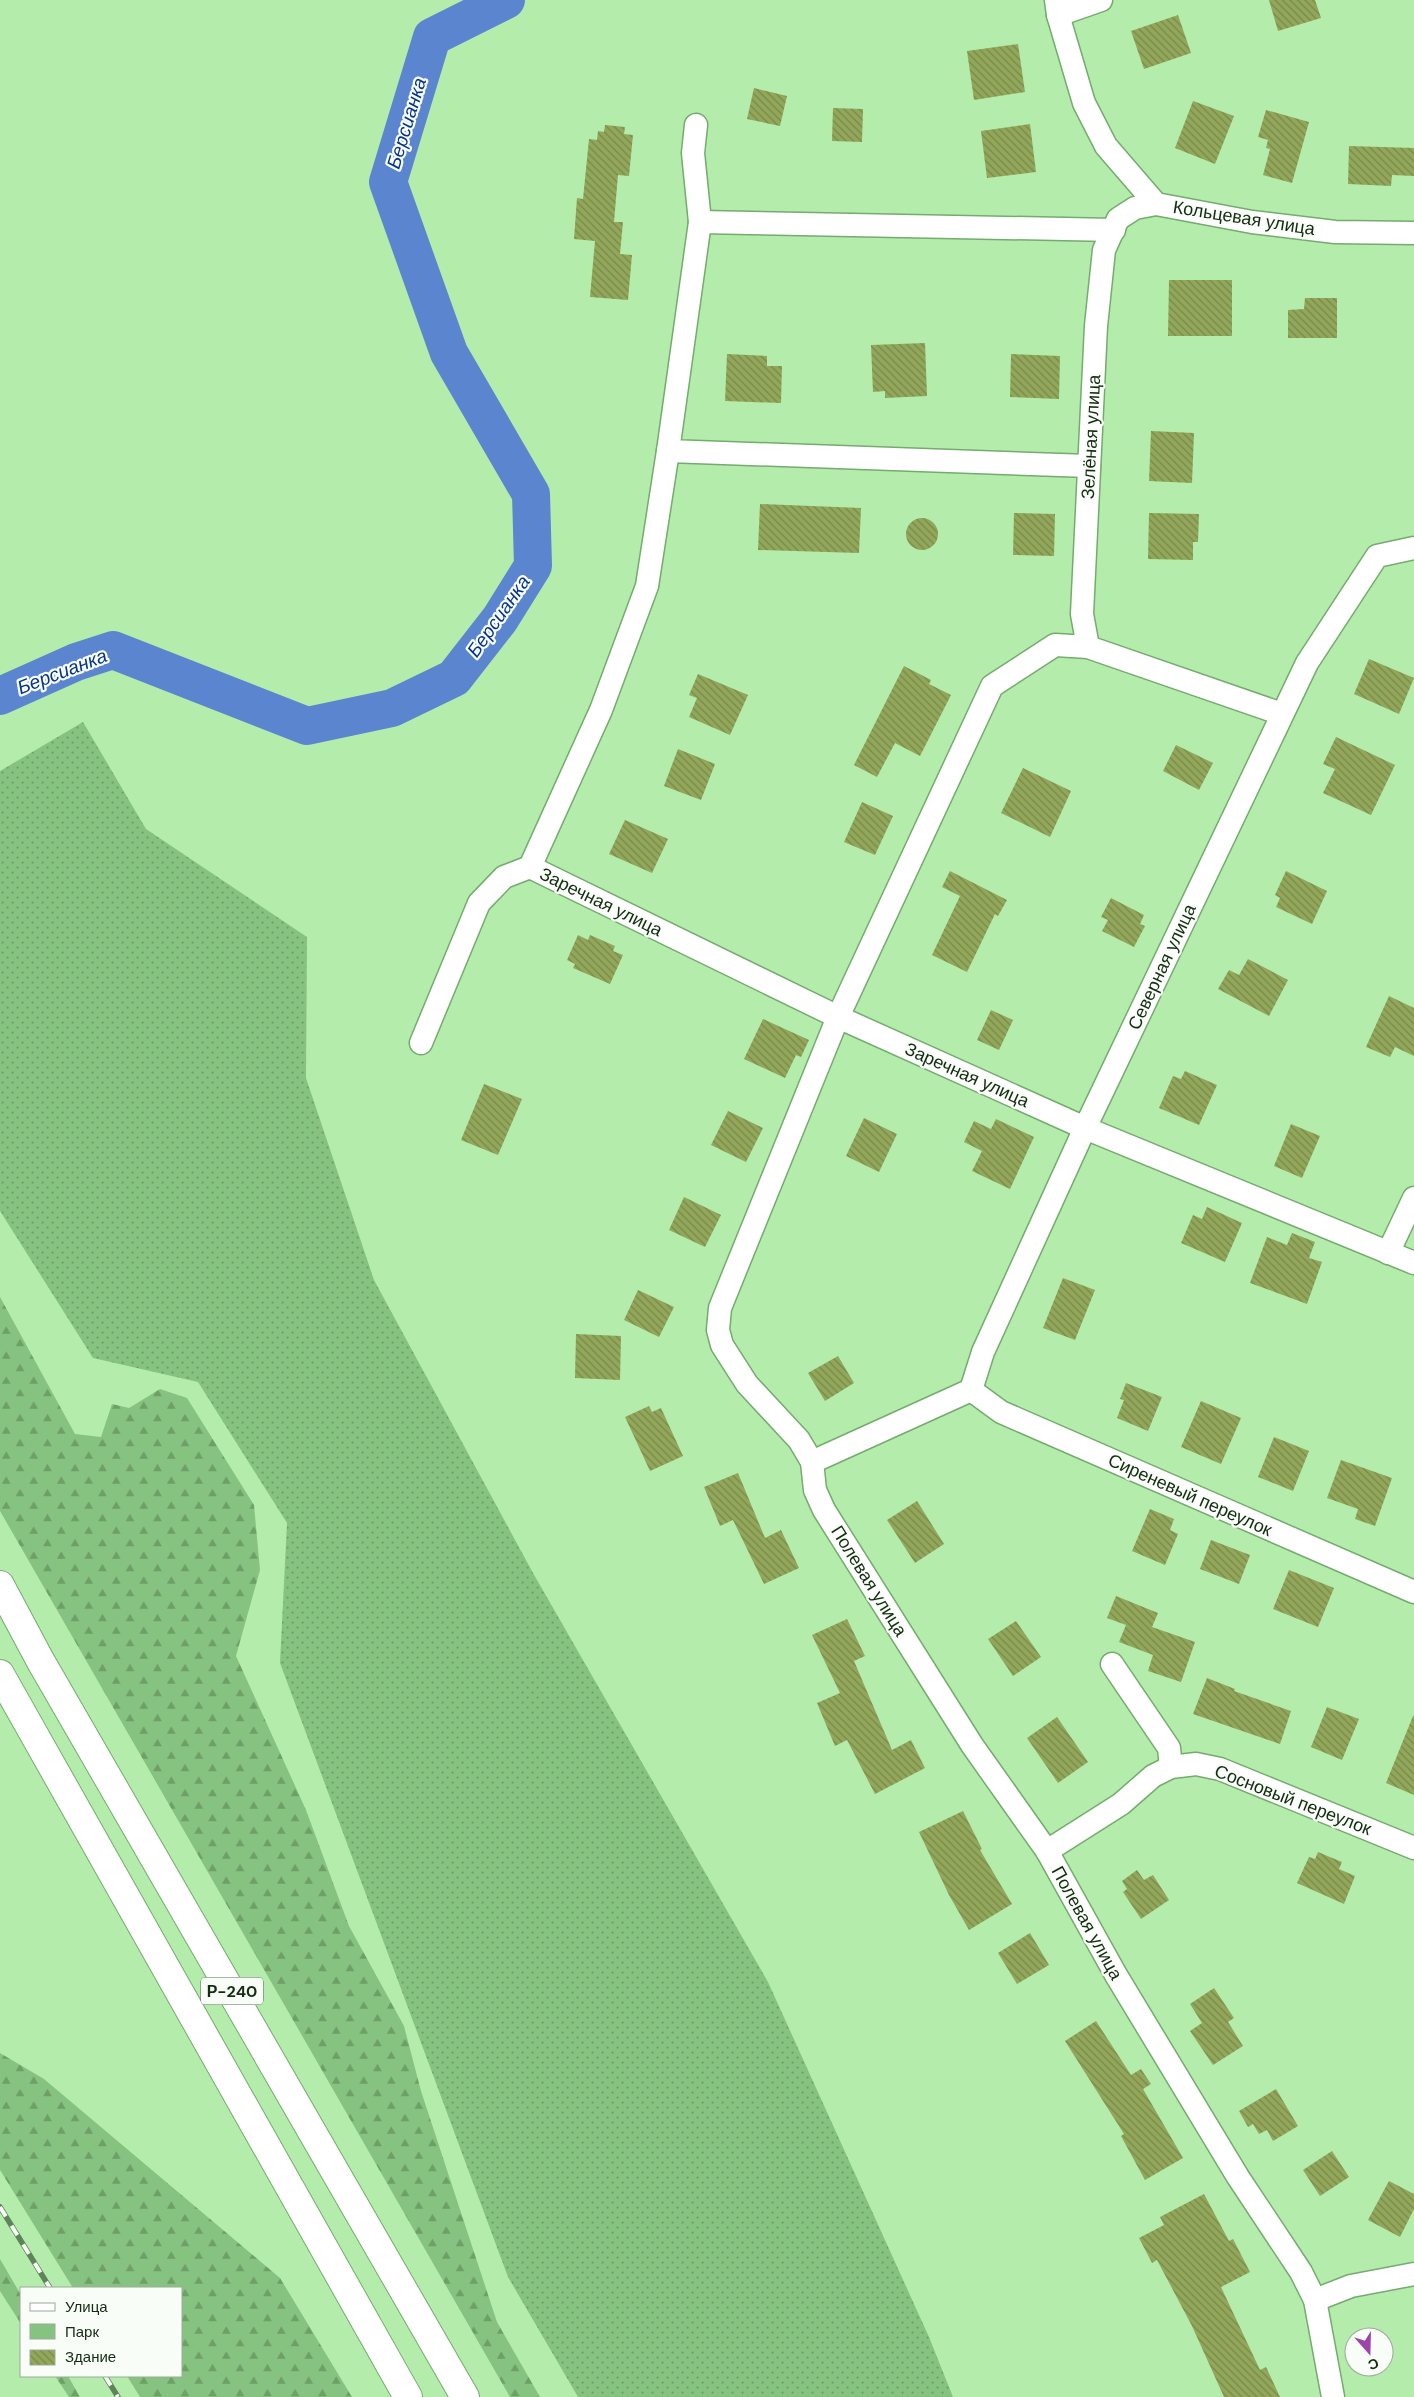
<svg xmlns="http://www.w3.org/2000/svg" width="1414" height="2397" viewBox="0 0 1414 2397" font-family="'DM Sans',sans-serif">
<defs>
<pattern id="green-dots" width="8" height="8" patternUnits="userSpaceOnUse" patternTransform="scale(1.25)"><rect width="8" height="8" fill="#87c380"/><path d="M2 2h.1M6 6h.1" fill="none" stroke="#6d9f67" stroke-width="1.8" stroke-linecap="round"/></pattern>
<pattern id="forest-firs" width="22" height="20" patternUnits="userSpaceOnUse" patternTransform="scale(1.25)"><rect width="22" height="20" fill="#87c380"/><path d="M5 1l3.5 6h-7zM16 11l3.5 6h-7z" fill="#6d9f67"/></pattern>
<pattern id="building-back-hatch" width="6" height="6" patternUnits="userSpaceOnUse" patternTransform="scale(1.25)"><rect width="6" height="6" fill="#93a75b"/><path d="M-1 5l2 2M0 0l6 6M5-1l2 2" fill="none" stroke="#77884a"/></pattern>
</defs>
<rect width="100%" height="100%" fill="#b4ecac"/>
<path fill="url(#green-dots)" d="M83 722 146 829 307 937 306 1078 374 1280 533 1573 768 1982 929 2337 953 2397H578L508 2277 280 1663 287 1523 198 1382 93 1358 0 1211V771Z"/>
<g fill="url(#forest-firs)">
<path d="M0 1297 75 1434 101 1437 112 1404 129 1408 160 1389 187 1398 254 1505 260 1570 236 1656 306 1810 349 1926 404 2026 421 2091 497 2322 540 2397H510L0 1511Z"/>
<path d="M0 2053 44 2079 280 2278 352 2397H140L127 2376H181V2288H73L0 2170Z"/>
<path d="M0 2259 21 2295V2324L0 2291Z"/>
<path d="M55 2376H68L80 2397H69Z"/>
</g>
<g fill="none" stroke-linecap="round" stroke-linejoin="round">
<path stroke="#5c85d0" stroke-width="38" d="M0 696 76 662 113 650 307 726 392 708 454 678 500 619 533 566 531 494 449 353 388 182 432 37 506 0"/>
</g>
<g fill="url(#building-back-hatch)">
<path d="M1269 0H1315L1321 18 1278 31Z"/>
<path d="M1178 15 1191 53 1144 69 1131 31Z"/>
<path d="M1018 44 1025 92 974 100 967 51Z"/>
<path d="M754 88 787 96 780 126 747 119Z"/>
<path d="M1193 101 1234 116 1215 164 1175 148Z"/>
<path d="M833 108 863 109 862 142 832 141Z"/>
<path d="M1266 110 1309 122 1292 183 1263 175 1270 149 1266 148 1268 140 1258 137Z"/>
<path d="M1030 124 1036 172 987 178 981 131Z"/>
<path d="M605 125 625 127 624 134 633 135 629 176 618 175 614 222H623L620 254 632 255 628 300 590 297 595 241 574 239 577 198 583 199 589 139 597 140 598 131 604 132Z"/>
<path d="M1349 146 1414 148V176L1392 175 1391 186 1348 184Z"/>
<path d="M1169 280H1232V336H1168Z"/>
<path d="M1305 298H1337V338H1288V310L1304 309Z"/>
<path d="M925 343 927 396 885 398V391L873 392 871 345Z"/>
<path d="M727 354 767 356V366H782L781 403 725 401Z"/>
<path d="M1011 354 1060 356 1059 399 1010 397Z"/>
<path d="M1151 431 1194 433 1192 483 1149 481Z"/>
<path d="M760 504 861 508 859 553 758 550Z"/>
<path d="M1014 513 1055 514 1054 556 1013 555Z"/>
<path d="M1149 513 1199 514 1198 542H1193V560L1148 559Z"/>
<circle cx="922" cy="534" r="16"/>
<path d="M1369 659 1414 678 1399 714 1354 694Z"/>
<path d="M904 666 931 680 929 684 951 695 920 756 895 743 877 777 854 765Z"/>
<path d="M698 674 748 695 730 735 689 717 697 698 689 695Z"/>
<path d="M1336 737 1395 765 1371 815 1323 793 1335 769 1323 764Z"/>
<path d="M1176 745 1213 763 1199 790 1163 771Z"/>
<path d="M678 749 715 764 701 800 664 786Z"/>
<path d="M1023 768 1071 791 1050 837 1001 813Z"/>
<path d="M862 802 893 816 875 855 844 842Z"/>
<path d="M625 820 668 839 652 873 609 854Z"/>
<path d="M950 871 1007 900 998 916 995 914 967 972 932 955 960 896 942 887Z"/>
<path d="M1286 871 1327 891 1312 924 1276 907 1280 898 1275 895Z"/>
<path d="M1111 898 1144 915 1140 924 1145 926 1134 947 1102 931 1108 920 1101 917Z"/>
<path d="M578 935 588 940 590 935 615 946 613 951 623 955 610 984 573 968 575 964 567 960Z"/>
<path d="M1248 959 1288 980 1269 1016 1218 989 1229 970 1239 975Z"/>
<path d="M1389 996 1414 1008V1056L1395 1047 1390 1057 1366 1047Z"/>
<path d="M991 1010 1013 1020 999 1050 977 1040Z"/>
<path d="M763 1019 809 1040 801 1057 796 1055 785 1078 744 1059Z"/>
<path d="M1185 1071 1217 1085 1199 1125 1159 1108 1173 1076 1181 1079Z"/>
<path d="M484 1084 522 1099 498 1155 461 1140Z"/>
<path d="M728 1111 763 1128 746 1162 711 1145Z"/>
<path d="M864 1118 897 1134 879 1172 846 1156Z"/>
<path d="M996 1119 1034 1137 1010 1189 972 1171 982 1151 964 1142 974 1121 991 1129Z"/>
<path d="M1291 1124 1320 1136 1302 1178 1274 1166Z"/>
<path d="M684 1197 721 1215 705 1247 669 1230Z"/>
<path d="M1207 1207 1242 1223 1225 1262 1181 1243 1193 1215 1202 1219Z"/>
<path d="M1292 1233 1315 1242 1309 1258 1322 1262 1307 1304 1250 1283 1267 1237 1287 1245Z"/>
<path d="M1063 1278 1095 1290 1075 1340 1043 1328Z"/>
<path d="M638 1290 674 1307 659 1337 624 1320Z"/>
<path d="M576 1334 621 1336 620 1380 575 1378Z"/>
<path d="M838 1356 854 1383 825 1401 808 1373Z"/>
<path d="M1126 1383 1162 1397 1148 1431 1117 1418 1124 1400 1120 1399Z"/>
<path d="M1201 1401 1241 1418 1221 1464 1181 1447Z"/>
<path d="M649 1406 652 1412 661 1408 683 1456 650 1471 625 1417Z"/>
<path d="M1274 1437 1309 1451 1293 1491 1258 1477Z"/>
<path d="M1341 1460 1392 1478 1375 1526 1355 1519 1358 1509 1327 1498Z"/>
<path d="M738 1473 765 1538 781 1530 799 1568 764 1584 733 1520 720 1526 704 1487Z"/>
<path d="M917 1501 944 1544 915 1563 887 1520Z"/>
<path d="M1150 1509 1174 1519 1170 1530 1178 1534 1165 1565 1132 1551Z"/>
<path d="M1211 1540 1250 1555 1239 1584 1200 1569Z"/>
<path d="M1289 1570 1334 1588 1318 1627 1273 1609Z"/>
<path d="M1116 1596 1158 1613 1152 1627 1195 1642 1181 1682 1148 1671 1153 1655 1119 1642 1126 1625 1107 1618Z"/>
<path d="M847 1619 865 1656 854 1661 892 1750 911 1740 925 1768 875 1794 847 1740 835 1746 817 1703 840 1693 812 1635Z"/>
<path d="M1016 1621 1041 1657 1013 1676 988 1639Z"/>
<path d="M1207 1678 1235 1689 1234 1691 1291 1711 1280 1744 1193 1714Z"/>
<path d="M1327 1707 1359 1719 1342 1760 1311 1747Z"/>
<path d="M1413 1716H1414V1795L1386 1783Z"/>
<path d="M1057 1717 1088 1762 1058 1783 1027 1738Z"/>
<path d="M963 1811 982 1849 980 1850 1012 1904 969 1930 949 1895 919 1832Z"/>
<path d="M1318 1852 1342 1862 1339 1869 1355 1876 1344 1904 1297 1883 1309 1857 1315 1859Z"/>
<path d="M1137 1870 1144 1880 1153 1875 1169 1900 1141 1919 1123 1892 1127 1889 1122 1881Z"/>
<path d="M1030 1933 1049 1965 1017 1984 998 1953Z"/>
<path d="M1214 1988 1234 2018 1228 2022 1243 2046 1213 2065 1190 2031 1202 2023 1190 2004Z"/>
<path d="M1096 2021 1131 2075 1141 2069 1151 2084 1143 2089 1183 2158 1145 2180 1121 2136 1124 2134 1065 2041Z"/>
<path d="M1276 2089 1298 2126 1273 2141 1267 2130 1259 2134 1253 2124 1248 2127 1239 2111Z"/>
<path d="M1332 2151 1349 2177 1320 2196 1303 2170Z"/>
<path d="M1389 2181 1414 2194V2209L1400 2237 1368 2220Z"/>
<path d="M1204 2194 1229 2241 1233 2239 1250 2272 1221 2287 1260 2370 1266 2367 1280 2397H1224L1192 2326 1157 2260 1152 2263 1139 2238 1164 2225 1160 2217Z"/>
</g>
<g fill="none" stroke-linecap="round" stroke-linejoin="round">
<defs>
<g id="street">
<path d="M1056 0 1058 15 1084 103 1106 146 1156 204 1252 222 1335 232 1414 233"/>
<path d="M1058 15 1101 0"/>
<path d="M696 125 693 153 700 222"/>
<path d="M1089 466 668 451 700 222 1114 230"/>
<path d="M1088 647 1082 614 1096 326 1104 250 1118 219 1135 208 1156 204"/>
<path d="M1282 714 1088 647 1055 645 992 686 838 1017 720 1308 718 1330 722 1345 747 1384 799 1440 812 1462 815 1490 824 1510 972 1745 1047 1851 1116 1975 1238 2177 1301 2272 1315 2300 1333 2397"/>
<path d="M530 867 838 1017 1085 1128 1414 1263"/>
<path d="M421 1043 479 903 504 877 530 867 601 710 647 586 668 451"/>
<path d="M1388 1253 1414 1198"/>
<path d="M971 1390 983 1352 1085 1128 1307 663 1377 556 1414 548"/>
<path d="M971 1390 1001 1412 1414 1592"/>
<path d="M812 1462 971 1390"/>
<path d="M1112 1664 1169 1748 1171 1767"/>
<path d="M1047 1851 1121 1804 1153 1776 1171 1767 1196 1764 1220 1769 1414 1848"/>
<path d="M1315 2300 1351 2286 1414 2274"/>
</g>
<g id="highway">
<path d="M0 1585 40 1660 465 2397"/>
<path d="M0 1674 408 2397"/>
</g>
</defs>
<use href="#street" stroke="#75ab6e" stroke-width="25"/>
<use href="#highway" stroke="#75ab6e" stroke-width="30"/>
<use href="#street" stroke="#fff" stroke-width="22"/>
<use href="#highway" stroke="#fff" stroke-width="28"/>
<defs>
<g id="rail">
<path d="M0 2207 50 2288"/>
<path d="M105 2376 118 2397"/>
</g>
</defs>
<use href="#rail" stroke="#5f8459" stroke-width="5.5"/>
<use href="#rail" stroke="#f8fdf7" stroke-width="4" stroke-dasharray="11" stroke-linecap="butt"/>
</g>
<g text-anchor="middle" stroke-width="4.5" stroke-linejoin="round" paint-order="stroke">
<rect fill="#f8fdf7" stroke="#596a57" stroke-width="1" x="201" y="1977.5" width="62" height="27" rx="4"/>
<g font-size="16" font-weight="bold" fill="#152b12">
<text x="232" y="1997">Р-240</text>
</g>
<g font-size="18" fill="#152b12" stroke="#f8fdf7">
<text transform="translate(1244 218) rotate(9)" y="6">Кольцевая улица</text>
<text transform="translate(1091 437) rotate(-87)" y="6">Зелёная улица</text>
<text transform="translate(601 902) rotate(26)" y="6">Заречная улица</text>
<text transform="translate(1162 967) rotate(-65)" y="6">Северная улица</text>
<text transform="translate(967 1075) rotate(24)" y="6">Заречная улица</text>
<text transform="translate(1190 1495) rotate(24)" y="6">Сиреневый переулок</text>
<text transform="translate(869 1581) rotate(58)" y="6">Полевая улица</text>
<text transform="translate(1293 1800) rotate(21)" y="6">Сосновый переулок</text>
<text transform="translate(1087 1923) rotate(61)" y="6">Полевая улица</text>
</g>
<g font-size="19" font-style="italic" fill="#06348c" stroke="#f8fdf7">
<text transform="translate(406 123) rotate(-73)" y="7">Берсианка</text>
<text transform="translate(498 616) rotate(-55)" y="7">Берсианка</text>
<text transform="translate(62 671) rotate(-21)" y="7">Берсианка</text>
</g>
</g>
<rect x="20" y="2287" width="162" height="90" fill="#f8fdf7" stroke="#9da99b"/>
<rect x="30" y="2303" width="25" height="8" fill="#ffffff" stroke="#9da99b"/>
<text x="65" y="2312" font-size="15" fill="#152b12">Улица</text>
<rect x="30" y="2324" width="25" height="15" fill="#87c380" stroke="#9da99b"/>
<text x="65" y="2337" font-size="15" fill="#152b12">Парк</text>
<rect x="30" y="2350" width="25" height="15" fill="url(#building-back-hatch)" stroke="#9da99b"/>
<text x="65" y="2362" font-size="15" fill="#152b12">Здание</text>
<g transform="translate(1369 2352) rotate(160)"><circle r="24" fill="#f8fdf7" stroke="#9da99b"/>
<path d="M0-4L9 19L0 12L-9 19Z" fill="#9e43ae"/>
<text y="-8" font-size="14" font-weight="bold" text-anchor="middle" fill="#152b12">С</text>
</g>
</svg>
